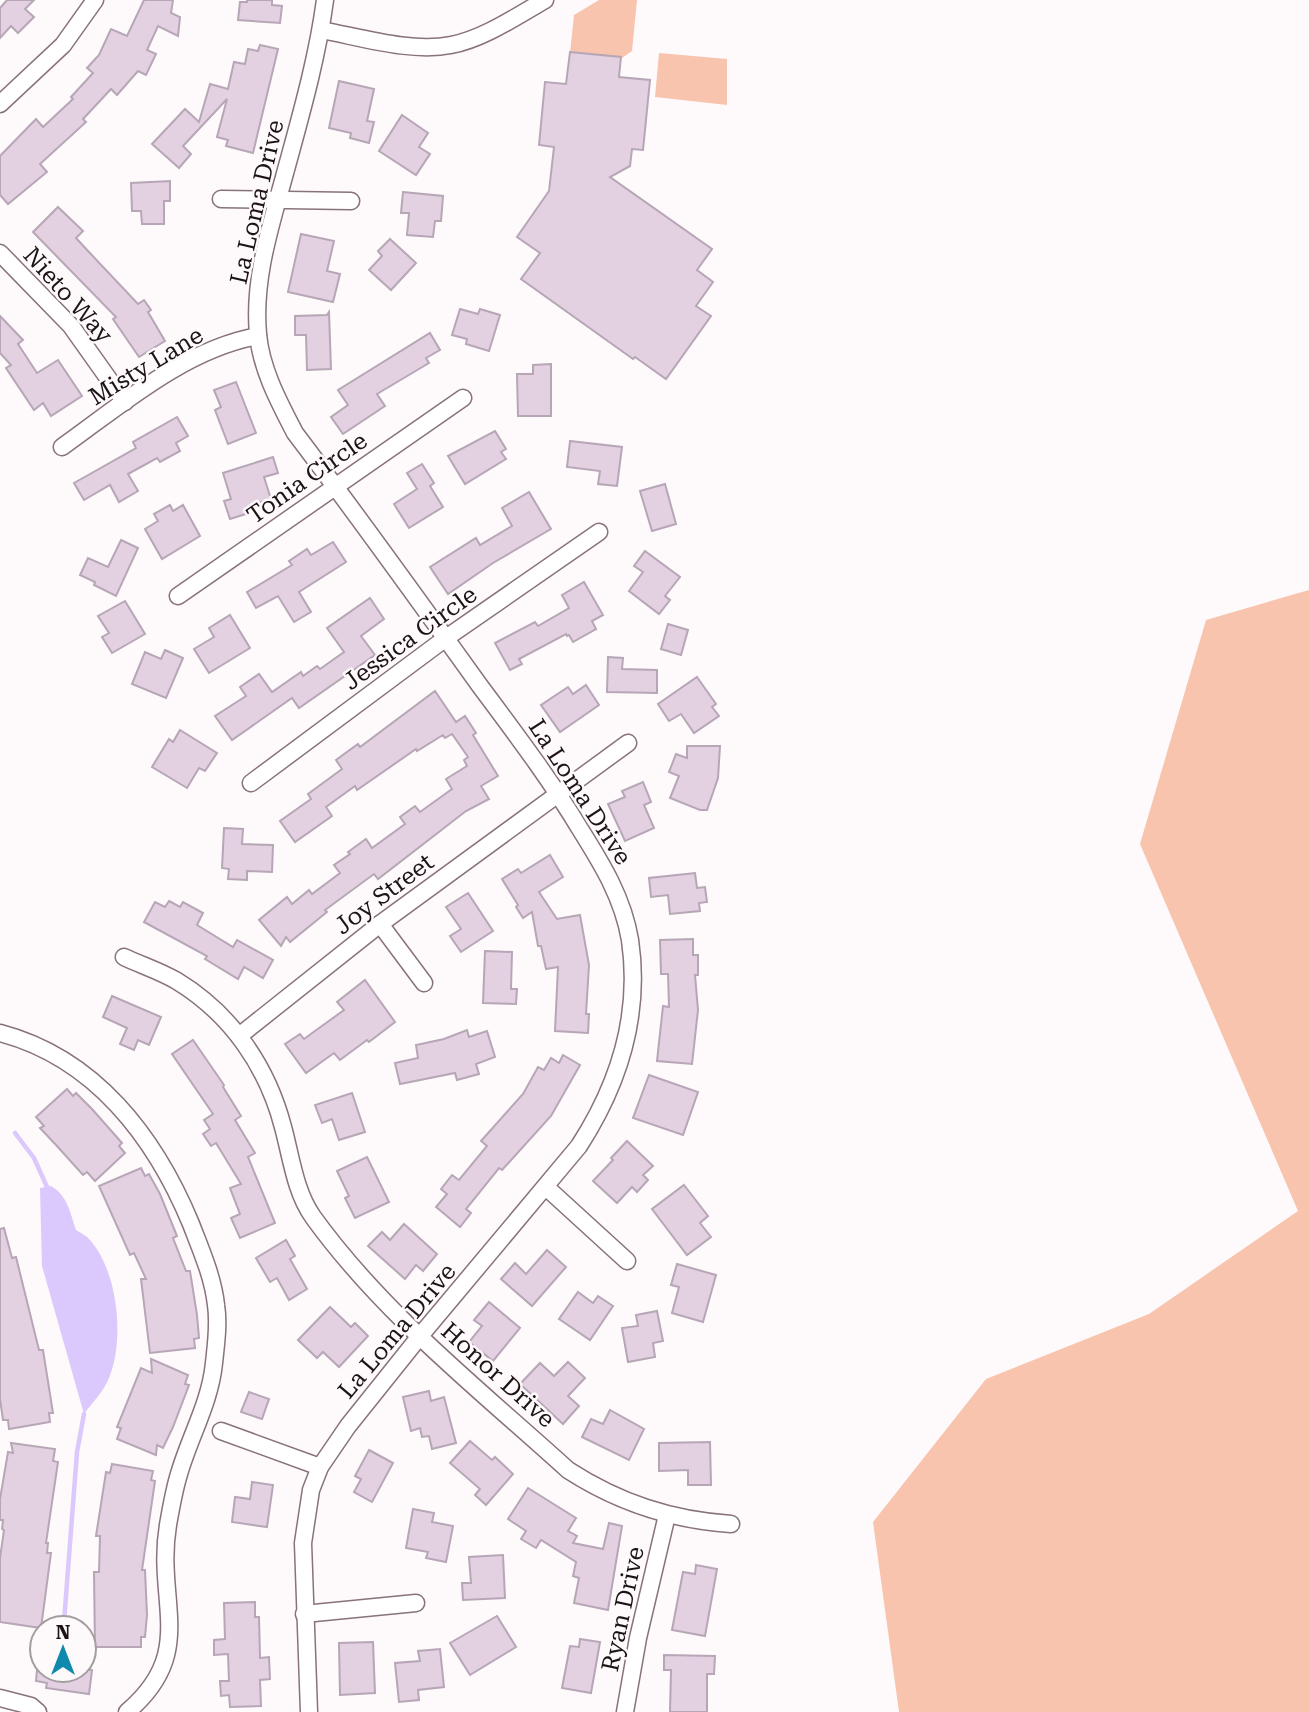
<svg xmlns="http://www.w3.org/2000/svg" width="1309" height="1712" viewBox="0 0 1309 1712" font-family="'Roboto Serif',serif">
<rect width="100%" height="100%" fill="#fef9fb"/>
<g fill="#f9c4ae">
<path d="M599 0H637L632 51 622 58 570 53 574 15Z"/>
<path d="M659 53 727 59V105L655 97Z"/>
<path d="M1309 590V1712H899L873 1522 986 1379 1149 1314 1298 1211 1140 844 1206 620Z"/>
</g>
<path fill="#dbc8fd" d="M51 1186C68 1196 70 1213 76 1230 80 1233 86 1235 89 1239 118 1270 125 1340 109 1378 104 1391 92 1403 84 1414L42 1266 40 1188Z"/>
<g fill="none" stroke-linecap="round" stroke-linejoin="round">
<g stroke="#dbc8fd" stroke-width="4.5">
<path d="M15 1133 34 1158 47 1187"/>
<path d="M64 1622 77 1452 84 1414"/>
</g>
</g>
<g fill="#e3d1e2" stroke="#b6a6b6" stroke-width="2">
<path d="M7 0H34L25 9 34 17 18 33 11 26 0 38V8Z"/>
<path d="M144 0H173L171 13 180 17 178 36 158 26 147 50 156 54 146 75 138 71 117 95 111 89 83 119 86 122 40 164 47 172 8 204 0 195V156L36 119 43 127 73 99 71 97 93 73 87 68 99 55 111 29 127 36Z"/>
<path d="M247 0H272V5L282 6 280 23 238 20 240 2H247Z"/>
<path d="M260 45 278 49 253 153 226 146 228 140 217 137 227 99 183 146 191 154 179 168 152 144 185 109 199 122 210 84 228 89 234 62 245 64 248 49 258 51Z"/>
<path d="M570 52 621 57 619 77 650 80 643 150 632 149 630 166 610 177 712 249 697 270 713 282 696 306 711 316 666 379 635 357 633 359 521 279 540 253 517 237 549 191 554 147 539 145 545 82 566 84Z"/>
<path d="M339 81 374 89 367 121 374 122 369 143 350 138 351 133 329 128Z"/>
<path d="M402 115 428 133 419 147 430 154 416 175 379 151Z"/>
<path d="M170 181V201H164V224H142L141 211H132L131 183Z"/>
<path d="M403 192 443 196 441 221H435L433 237 407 235 409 213H401Z"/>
<path d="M58 207 83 231 76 238 88 251 138 304 144 300 151 310 148 312 165 341 139 357 113 319 116 317 33 232Z"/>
<path d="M301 234 334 241 327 271 340 274 333 302 288 292Z"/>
<path d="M390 239 416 263 391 290 369 270 382 256 378 251Z"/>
<path d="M460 309 478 314 480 309 500 315 489 351 466 344 467 339 452 335Z"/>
<path d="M329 312 331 369 307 370 306 335H295V316L327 315Z"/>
<path d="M0 316 23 340 18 344 37 373 58 360 82 396 51 416 43 403 34 410 6 368 11 365 0 353Z"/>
<path d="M430 333 440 350 426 358 429 363 377 394 385 406 343 434 331 417 348 405 338 390Z"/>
<path d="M551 364V416H518L517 374H533V365Z"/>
<path d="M236 382 256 433 228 444 215 410 221 407 214 390Z"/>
<path d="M177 417 188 436 176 443 180 451 160 462 157 458 128 474 138 491 119 502 110 485 84 500 74 483 136 448 133 442Z"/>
<path d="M495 431 506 449 501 452 506 459 465 484 448 456Z"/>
<path d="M570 441 622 447 617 486 598 484 600 471 567 467Z"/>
<path d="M273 457 278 473 264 477 271 499 247 507 249 513 230 519 224 501 231 499 223 473Z"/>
<path d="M422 464 434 483 430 486 443 507 409 528 394 504 417 489 407 473Z"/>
<path d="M665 484 676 524 652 531 640 491Z"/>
<path d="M529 492 551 529 493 563 448 594 430 567 476 538 480 545 512 526 502 508Z"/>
<path d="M170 505 173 511 183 505 200 536 162 559 145 529 158 521 154 514Z"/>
<path d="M121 540 138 548 116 596 94 585 95 582 80 575 88 558 108 567Z"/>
<path d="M333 542 346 562 299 592 311 612 294 622 278 596 256 608 247 592 292 565 289 561 307 549 311 555Z"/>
<path d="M645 551 680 577 665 596 670 600 659 614 629 591 643 572 634 566Z"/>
<path d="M584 582 603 615 592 621 596 629 573 642 569 635 567 636 566 634 519 659 522 664 510 670 495 643 535 622 538 626 569 608 562 595Z"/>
<path d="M370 598 384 619 361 636 375 655 299 708 292 698 232 740 215 716 246 696 240 687 259 674 272 692 301 672 303 676 317 666 320 669 344 652 327 628Z"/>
<path d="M125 601 145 634 112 653 102 637 109 633 98 616Z"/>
<path d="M230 615 250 648 209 673 194 649 214 637 209 628Z"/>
<path d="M668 624 688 630 681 655 661 649Z"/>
<path d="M165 650 183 658 166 698 132 684 145 652 161 659Z"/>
<path d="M608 657 623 658 622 669 657 670V693L607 692Z"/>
<path d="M697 677 716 704 712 707 719 716 694 733 681 714 669 721 658 704Z"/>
<path d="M586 685 599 705 560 732 541 705 568 687 573 694Z"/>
<path d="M435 691 456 722 465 716 476 733 473 735 498 776 481 786 489 799 466 811 378 879 374 874 325 910 327 912 290 942 286 937 281 946 259 920 287 897 292 904 309 890 312 894 340 873 334 865 350 854 348 852 366 839 372 848 405 824 400 817 415 806 420 812 452 789 446 779 467 766 464 760 468 757 452 734 445 738 443 735 417 751 416 749 357 790 355 786 326 807 332 816 295 842 280 821 311 799 308 794 342 769 336 760 358 744 360 747Z"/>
<path d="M180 730 217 753 205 771 199 768 187 788 152 767 169 739 173 742Z"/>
<path d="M687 746H720L718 778 707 810H700L670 798 679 776 669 772 676 754 687 758Z"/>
<path d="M643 782 651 802 644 805 654 828 625 841 608 804 625 797 622 791Z"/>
<path d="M224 828 243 829 242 844 273 845 272 872 247 871V880L228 879 229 869 222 868Z"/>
<path d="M550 855 563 877 539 892 557 919 580 915 589 965 586 1014H589L588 1033 555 1031 558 967 546 969 541 946H538L532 912 523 918 516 907 518 905 502 879 518 869 521 873Z"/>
<path d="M695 873 697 888 705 887 707 902 699 903 700 911 670 914 668 895 651 897 649 878Z"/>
<path d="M468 893 493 931 461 952 450 936 461 929 446 907Z"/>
<path d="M169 901 180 907 183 902 203 913 197 925 233 947 237 940 273 960 263 978 244 967 238 979 205 959 207 956 144 922 155 902 165 907Z"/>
<path d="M693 939V955H698V975H695L698 1010 692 1064 657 1061 663 1006 669 1007 668 974H661L660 940Z"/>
<path d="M485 951 512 952 511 989H517L516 1004 483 1003Z"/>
<path d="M365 980 395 1022 369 1042 367 1040 340 1060 334 1053 306 1073 285 1044 300 1034 304 1039 344 1010 337 1002Z"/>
<path d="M112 996 161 1017 149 1045 138 1040 134 1050 120 1044 127 1028 103 1017Z"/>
<path d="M467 1030 469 1037 487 1031 495 1057 476 1064 479 1074 457 1080 455 1073 400 1084 395 1063 418 1058 416 1045 444 1039Z"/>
<path d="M193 1040 224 1085 223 1087 241 1116 235 1120 255 1153 248 1157 275 1223 240 1238 231 1218 240 1214 230 1188 241 1184 216 1143 211 1146 203 1134 210 1129 204 1120 213 1114 172 1054Z"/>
<path d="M563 1055 580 1065 551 1116 502 1170 499 1168 466 1209 471 1213 460 1227 436 1207 447 1194 441 1189 452 1175 459 1180 487 1146 481 1141 523 1094 538 1067 544 1070 551 1058 559 1063Z"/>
<path d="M649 1075 698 1092 683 1135 633 1118Z"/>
<path d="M67 1089 73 1096 76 1093 92 1109 122 1143 119 1146 125 1153 95 1181 87 1172 83 1175 56 1145 40 1128 44 1126 36 1117Z"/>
<path d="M352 1093 365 1132 339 1140 332 1119 322 1123 315 1105Z"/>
<path d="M627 1141 653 1166 643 1175 648 1180 637 1192 632 1187 617 1203 593 1181 613 1160 611 1158Z"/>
<path d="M367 1157 389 1202 355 1218 345 1198 349 1196 337 1171Z"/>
<path d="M141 1168 145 1176 149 1174 160 1194 177 1236 173 1238 186 1271H190L197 1315 199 1338 194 1339 195 1348 150 1353 141 1279H146L134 1253 130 1255 99 1186Z"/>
<path d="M684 1185 708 1216 700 1223 711 1237 687 1255 652 1209Z"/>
<path d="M404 1224 437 1254 423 1271 416 1265 405 1279 368 1246 382 1232 390 1240Z"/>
<path d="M4 1228 12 1258 16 1257 39 1350H43L53 1413H49L50 1422 9 1429 8 1420H3L0 1399V1229Z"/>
<path d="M286 1240 295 1256 290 1259 307 1289 289 1300 277 1278 270 1282 256 1258Z"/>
<path d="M547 1250 566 1267 532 1306 501 1279 515 1263 526 1274Z"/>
<path d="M677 1264 716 1275 703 1322 672 1313 679 1287 671 1285Z"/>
<path d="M578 1292 593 1303 598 1296 613 1306 590 1340 559 1319Z"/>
<path d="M489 1302 520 1328 493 1361 469 1342 482 1326 474 1320Z"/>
<path d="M330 1307 351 1327 355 1323 368 1336 339 1367 323 1352 317 1358 298 1340Z"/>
<path d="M657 1311 663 1341 653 1343 655 1357 628 1362 622 1328 638 1326 636 1315Z"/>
<path d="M151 1359 188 1375 185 1384 189 1385 173 1427 163 1448 157 1445 156 1455 117 1439 121 1428 117 1427 141 1368 152 1373Z"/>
<path d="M568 1362 585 1378 568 1396 579 1406 563 1424 520 1384 540 1363 554 1376Z"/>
<path d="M429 1391 431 1401 444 1397 456 1443 432 1449 429 1436 422 1437 420 1428 411 1431 403 1397Z"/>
<path d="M249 1392 269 1399 262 1419 241 1412Z"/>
<path d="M610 1410 644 1429 629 1460 582 1437 591 1419 603 1424Z"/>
<path d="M470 1441 492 1460 495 1457 513 1474 486 1505 475 1495 480 1489 450 1463Z"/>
<path d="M710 1442 711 1485H688V1470L659 1471V1443Z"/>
<path d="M11 1443 55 1449 53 1461 58 1462 46 1543H48L47 1553H51L41 1628 0 1622V1558L4 1530 2 1529 3 1520H0V1499L8 1452 13 1453Z"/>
<path d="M369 1450 393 1463 372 1502 354 1492 361 1479 355 1476Z"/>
<path d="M112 1464 153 1471 151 1480 155 1481 142 1570H145L147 1615 145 1637H141V1647H95L94 1572H99L100 1536H96L106 1472 110 1473Z"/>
<path d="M252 1482 273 1485 267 1527 232 1522 235 1497 250 1499Z"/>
<path d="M528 1488 576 1518 568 1531 577 1536 573 1543 603 1549 609 1523 622 1526 608 1610 574 1603 579 1578 573 1576 576 1562 541 1540 536 1548 521 1539 526 1531 508 1519Z"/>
<path d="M413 1509 434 1513 432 1522 453 1526 446 1562 426 1558 428 1552 406 1548Z"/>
<path d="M503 1555 505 1598 463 1600 462 1583H471L469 1557Z"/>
<path d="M696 1565 717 1569 705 1636 672 1630 683 1572 695 1574Z"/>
<path d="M255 1602V1617H259L260 1658 269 1657 270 1679 260 1680 261 1706 230 1707 229 1695 221 1696 220 1681H229L228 1654 214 1655V1640L225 1639 224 1603Z"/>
<path d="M497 1616 516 1647 470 1675 450 1643Z"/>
<path d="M580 1639 600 1642 591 1693 562 1688 570 1646 579 1647Z"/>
<path d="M373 1642 375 1693 340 1695 339 1643Z"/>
<path d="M440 1649 444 1687 418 1690 419 1700 399 1702 395 1663 420 1661 418 1651Z"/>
<path d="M664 1655 715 1656 714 1674H707V1712H670L671 1670H664Z"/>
<path d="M37 1670H92L89 1694 46 1688 47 1683 36 1681Z"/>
</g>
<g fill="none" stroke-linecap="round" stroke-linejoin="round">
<defs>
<g id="minor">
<path d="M321 30C360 37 411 53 451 45 483 39 517 16 545 0"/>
<path d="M0 104 63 45 95 0"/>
<path d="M221 199 351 201"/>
<path d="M0 253 71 326 125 402"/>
<path d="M62 447C121 405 185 349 258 336"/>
<path d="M178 596 463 398"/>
<path d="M251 783 446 638 599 532"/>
<path d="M380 924 424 983"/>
<path d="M124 957C141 965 160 971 177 981 231 1014 267 1066 283 1127 291 1156 295 1192 313 1217 383 1314 480 1390 568 1470 619 1503 671 1520 731 1524"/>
<path d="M0 1033C95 1058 155 1137 191 1224 201 1250 213 1277 216 1305 219 1324 216 1344 214 1363 210 1403 190 1436 179 1474 174 1490 171 1508 168 1525 155 1602 198 1652 127 1712"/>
<path d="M239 1036 380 924 628 743"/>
<path d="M547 1188 627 1261"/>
<path d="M221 1431 320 1467"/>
<path d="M304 1614 416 1603"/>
<path d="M0 1698 31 1706 38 1712"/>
<path d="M309 1712 303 1543 311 1490 320 1467 348 1426 420 1336 579 1146C619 1084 641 1015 630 940 623 898 602 864 580 829 550 779 515 733 480 686 419 601 358 516 295 433 279 402 261 369 258 334 253 280 270 228 284 177 300 118 317 60 325 0"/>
<path d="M625 1712 638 1638 667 1515"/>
</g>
</defs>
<use href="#minor" stroke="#88727b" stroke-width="19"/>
<use href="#minor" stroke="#fff" stroke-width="16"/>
</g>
<g text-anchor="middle" stroke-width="5" stroke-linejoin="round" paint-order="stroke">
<g font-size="24" fill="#1c1317" stroke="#fef9fb">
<text transform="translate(257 202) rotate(-77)" y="8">La Loma Drive</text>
<text transform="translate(68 295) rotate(48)" y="8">Nieto Way</text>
<text transform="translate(146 366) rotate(-31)" y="8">Misty Lane</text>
<text transform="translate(307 478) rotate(-35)" y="8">Tonia Circle</text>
<text transform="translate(410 638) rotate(-36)" y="8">Jessica Circle</text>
<text transform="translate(580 792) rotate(57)" y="8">La Loma Drive</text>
<text transform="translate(384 894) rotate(-37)" y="8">Joy Street</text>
<text transform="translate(397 1331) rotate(-50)" y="8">La Loma Drive</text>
<text transform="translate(498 1375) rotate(42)" y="8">Honor Drive</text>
<text transform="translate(623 1609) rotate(-78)" y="8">Ryan Drive</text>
</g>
</g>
<g transform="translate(63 1649)"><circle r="33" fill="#fef9fb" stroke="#a49da0" stroke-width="2"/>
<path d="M0-5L12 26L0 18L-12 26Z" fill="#0f89ac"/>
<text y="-10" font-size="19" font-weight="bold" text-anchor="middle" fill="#1c1317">N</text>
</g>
</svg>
